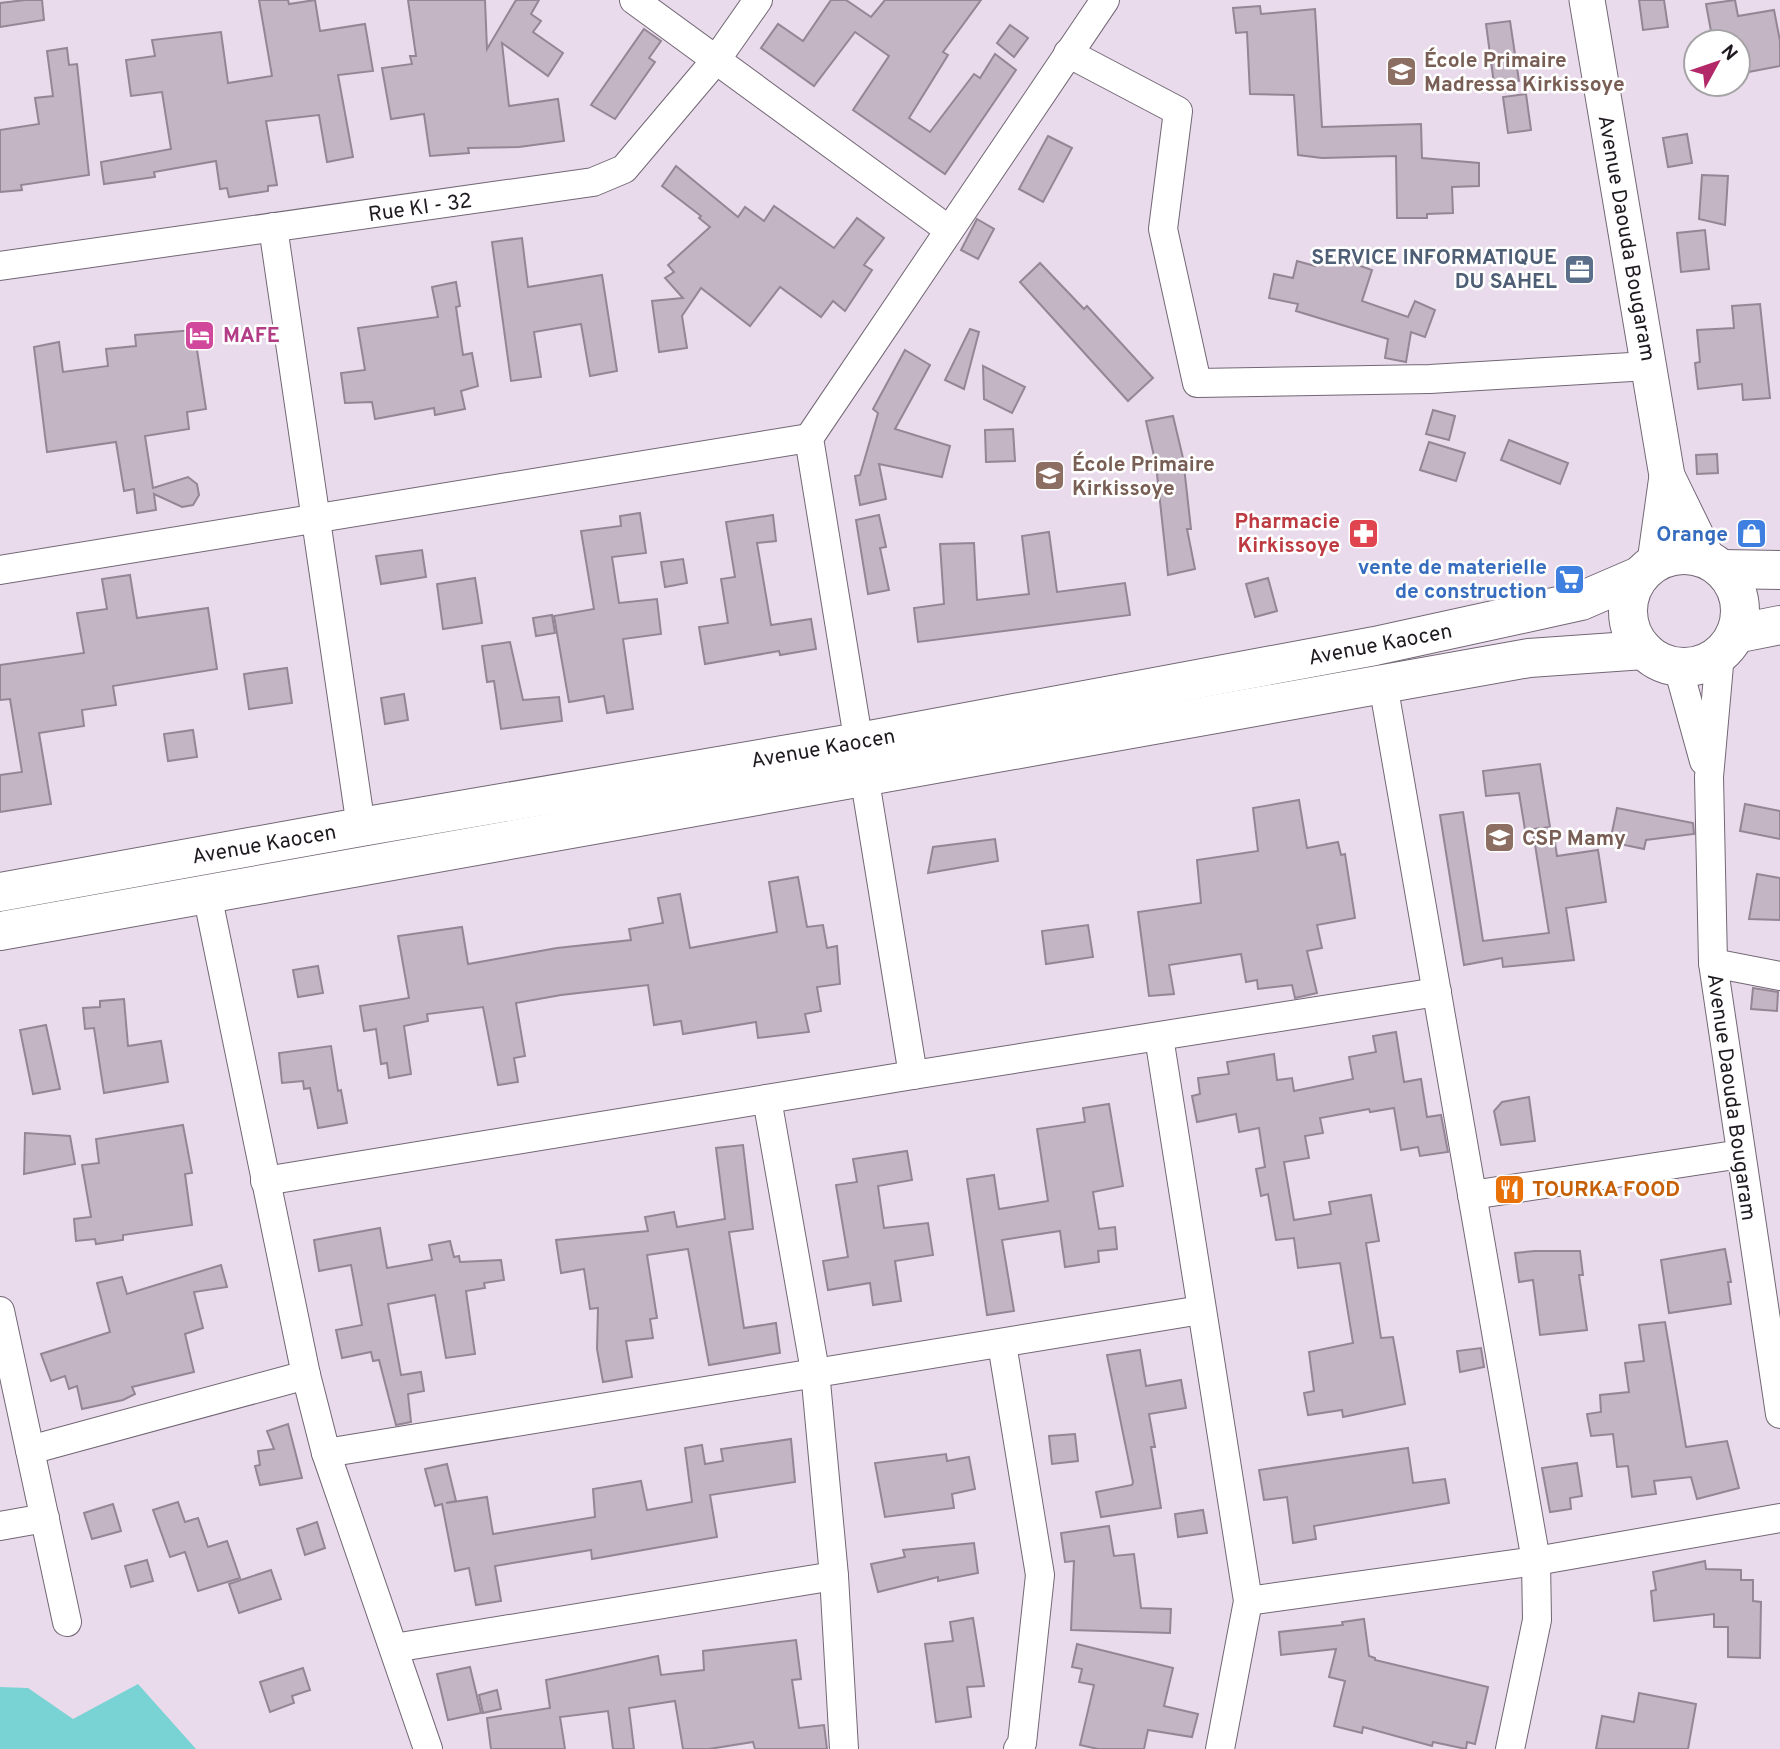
<svg xmlns="http://www.w3.org/2000/svg" width="1780" height="1749" viewBox="0 0 1780 1749" font-family="Overpass,sans-serif">
<rect width="100%" height="100%" fill="#e9dbeb"/>
<path fill="#79d3d5" d="M138 1684 196 1749H0V1687L28 1688 73 1719Z"/>
<g fill="#c3b5c3" stroke="#948694" stroke-width="2">
<path d="M25 0H42L44 20 0 27V3Z"/>
<path d="M259 0H288L289 4 315 0 320 31 365 24 373 71 338 75 353 157 327 162 319 115 266 121 277 185 268 186V191L229 197 227 188 220 189 216 161 154 172 155 177 104 184 101 162 171 149 162 92 131 96 126 60 155 56 152 40 221 32 228 83 272 76Z"/>
<path d="M408 0H485L487 49 516 0H539L531 14 541 21 533 32 563 53 548 76 502 43 509 106 558 99 564 141 519 147 468 148 469 153 430 156 424 114 391 119 382 68 412 64 410 56H416Z"/>
<path d="M831 0H846L871 17 885 0H981L943 52 948 55 909 118 930 132 974 74 980 78 995 54 1016 70 945 174 853 110 889 56 855 32 814 86 761 48 778 24 803 41Z"/>
<path d="M1639 0H1664L1668 27 1643 30Z"/>
<path d="M1735 0 1738 16 1774 10 1780 41V66L1738 74V42H1713L1706 4Z"/>
<path d="M1260 6 1261 14 1315 9 1322 127 1421 124 1422 158 1479 163V186L1452 187 1453 213 1427 214V218H1397L1396 156 1322 158 1298 155 1294 95 1250 94 1247 32 1236 33 1233 8Z"/>
<path d="M1510 21 1519 81 1494 84 1486 24Z"/>
<path d="M1010 25 1028 38 1014 57 997 43Z"/>
<path d="M644 29 661 41 649 58 655 62 615 119 591 105Z"/>
<path d="M67 48 69 65 77 64 89 175 21 185 22 190 0 192V130L39 124 35 98 53 96 47 51Z"/>
<path d="M1526 94 1531 130 1508 133 1503 97Z"/>
<path d="M1687 134 1692 163 1668 167 1663 138Z"/>
<path d="M1048 136 1072 148 1043 202 1019 189Z"/>
<path d="M676 166 738 217 745 207 764 221 774 206 834 248 857 218 884 238 864 265 872 270 845 311 833 301 821 317 780 287 750 326 701 288 682 316 687 348 659 352 652 301 683 298 665 278 674 272 668 265 710 227 699 218 701 216 662 186Z"/>
<path d="M1702 175 1728 176 1725 225 1699 219Z"/>
<path d="M977 219 994 229 978 259 961 250Z"/>
<path d="M1705 230 1709 269 1681 272 1677 233Z"/>
<path d="M522 238 528 287 602 275 617 371 590 376 581 324 534 332 541 377 511 381 492 242Z"/>
<path d="M1317 258 1339 263 1341 259 1372 270 1362 301 1408 317 1415 301 1435 310 1425 337 1411 332 1406 362 1385 358 1388 339 1296 311 1298 304 1269 298 1274 274 1293 278 1297 261 1315 266Z"/>
<path d="M1040 263 1084 309 1087 306 1153 378 1128 401 1020 282Z"/>
<path d="M456 282 460 306 456 307 463 355 472 353 478 386 461 391 465 409 435 415 434 408 375 419 372 402 345 403 341 373 365 370 358 328 438 317 432 287Z"/>
<path d="M1760 304 1770 398 1743 400 1742 384 1698 389 1695 363 1700 362 1697 330 1734 328 1732 306Z"/>
<path d="M970 329 979 332 964 389 945 380Z"/>
<path d="M194 330 206 409 187 412 189 429 145 436 153 488 188 477 197 484 199 495 193 505 182 507 154 494 156 510 137 513 134 489 124 491 116 442 47 452 34 347 59 342 63 372 108 366 106 349 136 346 135 335Z"/>
<path d="M905 350 930 365 895 429 950 446 942 477 879 464 886 499 860 505 855 476 860 475 878 413 873 409Z"/>
<path d="M983 366 1025 387 1012 413 984 399Z"/>
<path d="M1433 410 1455 416 1449 440 1426 434Z"/>
<path d="M1173 416 1183 458 1191 529H1187L1195 569 1168 575 1156 465 1146 421Z"/>
<path d="M1013 429 1015 461 986 462 985 430Z"/>
<path d="M1509 440 1568 463 1560 484 1501 460Z"/>
<path d="M1429 442 1465 453 1456 481 1420 470Z"/>
<path d="M1717 454 1718 473 1697 474 1696 455Z"/>
<path d="M640 513 646 553 612 557 619 603 657 599 661 634 623 639 633 709 607 713 604 696 569 702 554 616 594 609 581 531 621 526 620 516Z"/>
<path d="M773 515 776 541 757 543 771 625 811 619 816 649 780 655 779 651 705 664 699 627 728 623 721 579 735 577 726 522Z"/>
<path d="M879 515 886 547 880 548 889 590 868 594 856 520Z"/>
<path d="M1049 532 1057 592 1125 583 1130 615 918 642 914 608 944 604 940 544 974 543 977 600 1029 594 1022 536Z"/>
<path d="M422 550 426 577 381 584 376 556Z"/>
<path d="M683 559 687 583 665 587 661 562Z"/>
<path d="M130 575 137 618 208 608 217 669 113 686 116 705 82 710 84 726 39 733 51 804 0 812V775L22 772 10 699 0 700V665L84 653 77 613 107 609 102 579Z"/>
<path d="M475 578 482 623 443 629 437 584Z"/>
<path d="M1268 578 1277 611 1255 617 1246 584Z"/>
<path d="M552 615 555 633 536 636 533 618Z"/>
<path d="M510 642 523 700 559 697 562 721 501 729 494 681 487 682 482 646Z"/>
<path d="M287 668 292 703 249 709 244 674Z"/>
<path d="M404 694 408 720 385 724 381 698Z"/>
<path d="M193 730 197 757 168 761 164 734Z"/>
<path d="M1540 764 1550 827 1525 830 1519 793 1486 796 1483 771Z"/>
<path d="M1299 800 1307 848 1338 842 1341 855 1345 854 1355 918 1317 925 1322 948 1307 951 1317 993 1295 998 1292 985 1258 989 1257 980 1246 982 1241 954 1169 965 1174 994 1149 996 1138 912 1201 903 1197 860 1258 851 1253 808Z"/>
<path d="M1745 804 1780 811V839L1740 831Z"/>
<path d="M1617 808 1693 823 1694 834 1646 840 1644 849 1610 842Z"/>
<path d="M1463 812 1483 941 1549 933 1533 832 1553 829 1557 856 1598 850 1606 902 1566 908 1574 960 1503 967 1502 958 1464 965 1440 815Z"/>
<path d="M995 839 998 861 928 873 933 847Z"/>
<path d="M1757 874 1780 878V920L1749 919Z"/>
<path d="M798 877 807 927 823 925 827 948 837 946 840 984 817 987 821 1011 805 1014 809 1032 758 1038 756 1022 683 1034 681 1021 654 1025 648 985 561 995 516 1003 525 1056 514 1058 518 1082 498 1085 483 1007 427 1014 428 1021 404 1026 411 1074 389 1078 387 1063 381 1064 376 1029 364 1031 360 1006 409 998 398 936 462 927 468 964 557 948 631 940 629 929 663 923 658 898 680 894 690 948 777 932 769 882Z"/>
<path d="M1088 925 1093 957 1046 964 1042 931Z"/>
<path d="M318 966 323 993 298 997 293 970Z"/>
<path d="M1753 988 1778 992 1777 1011 1751 1009Z"/>
<path d="M124 999 128 1046 161 1041 168 1082 104 1093 94 1028 85 1029 83 1008 100 1007V1001Z"/>
<path d="M46 1025 60 1089 33 1094 20 1030Z"/>
<path d="M1396 1032 1404 1082 1421 1079 1427 1117 1441 1115 1448 1152 1420 1156 1418 1147 1401 1150 1394 1108 1370 1112 1369 1109 1320 1118 1323 1133 1305 1136 1309 1158 1284 1162 1294 1220 1331 1214 1329 1202 1371 1195 1379 1241 1366 1243 1381 1338 1393 1337 1405 1404 1343 1417 1342 1410 1308 1415 1304 1393 1314 1391 1309 1352 1353 1343 1340 1263 1298 1268 1294 1238 1276 1240 1268 1194 1261 1196 1256 1169 1265 1167 1259 1128 1239 1132 1236 1114 1197 1122 1192 1096 1200 1094 1198 1078 1229 1074 1227 1062 1274 1054 1277 1080 1292 1078 1294 1091 1353 1079 1349 1057 1376 1052 1373 1036Z"/>
<path d="M331 1046 338 1091 341 1090 347 1123 318 1128 310 1088 304 1089 303 1081 282 1083 279 1053Z"/>
<path d="M1529 1097 1535 1141 1501 1145 1494 1111 1502 1102Z"/>
<path d="M1109 1104 1123 1186 1093 1192 1099 1229 1115 1227 1117 1249 1098 1251 1099 1262 1065 1267 1060 1231 1002 1240 1014 1311 987 1315 967 1179 994 1175 999 1209 1048 1201 1037 1129 1085 1122 1083 1108Z"/>
<path d="M183 1125 192 1173 185 1174 192 1225 123 1235V1240L96 1244 95 1239 76 1241 74 1219 91 1217 82 1165 99 1163 96 1139Z"/>
<path d="M25 1133 70 1136 75 1164 24 1174Z"/>
<path d="M743 1145 753 1229 729 1232 744 1328 776 1323 780 1353 709 1365 688 1249 647 1255 657 1318 650 1319 653 1338 626 1341 632 1377 603 1382 597 1349 598 1308 590 1309 584 1269 561 1273 556 1240 648 1231 645 1217 674 1212 677 1227 725 1219 716 1148Z"/>
<path d="M907 1151 912 1180 878 1186 884 1228 928 1223 933 1255 895 1261 901 1301 873 1305 870 1283 828 1290 823 1261 848 1257 836 1185 857 1182 853 1159Z"/>
<path d="M380 1228 387 1268 432 1260 429 1245 450 1241 454 1257 459 1256 460 1262 501 1260 504 1280 484 1283 485 1288 466 1291 475 1354 446 1358 435 1295 388 1304 401 1375 421 1372 424 1391 408 1394 411 1422 396 1425 379 1360 373 1361 371 1352 342 1358 336 1330 362 1325 351 1265 319 1271 314 1240Z"/>
<path d="M1725 1249 1731 1282H1728L1731 1304 1669 1313 1661 1260Z"/>
<path d="M1535 1251H1580L1583 1275H1579L1587 1330 1540 1335 1533 1280 1519 1282 1515 1253Z"/>
<path d="M221 1265 227 1287 194 1292 203 1328 185 1334 194 1372 132 1387 135 1394 123 1400 82 1409 77 1386 69 1389 65 1376 51 1381 41 1354 110 1332 97 1283 122 1277 127 1294Z"/>
<path d="M1665 1322 1686 1447 1727 1441 1739 1488 1697 1499 1691 1477 1654 1481 1656 1494 1632 1497 1628 1466 1617 1467 1613 1434 1591 1436 1587 1414 1601 1412 1600 1395 1629 1392 1625 1363 1644 1361 1639 1325Z"/>
<path d="M1481 1348 1484 1367 1460 1372 1457 1351Z"/>
<path d="M1140 1350 1146 1386 1181 1380 1186 1408 1149 1414 1155 1447H1151L1161 1508 1101 1517 1096 1492 1132 1485 1133 1482 1107 1355Z"/>
<path d="M288 1424 302 1478 260 1485 255 1466 260 1465 258 1451 274 1449 267 1431Z"/>
<path d="M1075 1434 1078 1461 1052 1464 1049 1436Z"/>
<path d="M791 1439 795 1482 710 1495 717 1537 592 1559 591 1550 495 1566 501 1601 476 1605 469 1568 455 1571 442 1504 435 1506 425 1469 447 1464 456 1501 446 1503 487 1497 493 1534 595 1517 593 1489 641 1481 647 1510 692 1502 685 1448 702 1445 705 1464 723 1461 721 1449Z"/>
<path d="M1408 1448 1413 1483 1445 1479 1449 1503 1314 1526 1316 1539 1293 1543 1287 1497 1264 1500 1259 1470Z"/>
<path d="M946 1454 947 1461 969 1457 975 1489 952 1494 954 1508 885 1517 875 1463Z"/>
<path d="M1577 1463 1582 1496 1570 1498 1571 1509 1550 1512 1542 1468Z"/>
<path d="M178 1502 185 1522 198 1518 208 1547 227 1541 240 1578 198 1591 185 1552 170 1557 153 1510Z"/>
<path d="M113 1504 121 1531 92 1539 84 1513Z"/>
<path d="M1203 1510 1207 1533 1178 1537 1175 1514Z"/>
<path d="M317 1522 325 1548 305 1555 297 1529Z"/>
<path d="M1109 1526 1114 1556 1134 1554 1141 1608 1171 1609 1170 1633 1071 1630 1074 1561 1065 1562 1061 1533Z"/>
<path d="M974 1543 978 1573 938 1581V1577L878 1592 871 1564 905 1557 903 1550Z"/>
<path d="M147 1560 153 1581 131 1587 125 1566Z"/>
<path d="M1705 1561 1706 1569 1741 1570V1580H1753V1601L1761 1602 1760 1658 1728 1657V1627H1714V1614L1654 1621 1651 1591 1656 1590 1653 1572Z"/>
<path d="M271 1570 281 1599 239 1613 229 1584Z"/>
<path d="M973 1618 984 1686 967 1687 971 1717 936 1722 925 1644 953 1641 950 1622Z"/>
<path d="M1364 1619 1369 1656 1375 1658V1660L1488 1687 1475 1744 1467 1742 1466 1749 1433 1742 1432 1746 1363 1727 1362 1733 1334 1726 1345 1681 1329 1677 1336 1649 1281 1655 1279 1632 1343 1625 1342 1622Z"/>
<path d="M796 1640 801 1679 792 1680 799 1728 824 1725 827 1749H755L753 1742 709 1749H683L675 1701 629 1708 634 1749H613L608 1711 560 1717 565 1749H491L487 1718 550 1708 546 1680 658 1656 661 1675 704 1670 703 1651Z"/>
<path d="M1077 1644 1173 1668 1164 1706 1198 1714 1192 1737 1148 1730 1144 1749H1098L1080 1745 1094 1685 1079 1682 1082 1669 1072 1667Z"/>
<path d="M470 1667 481 1713 448 1720 437 1674Z"/>
<path d="M303 1668 310 1690 292 1696 294 1703 270 1712 260 1682Z"/>
<path d="M497 1690 501 1709 483 1713 479 1695Z"/>
<path d="M1639 1693 1696 1704 1688 1749H1596L1602 1716 1634 1722Z"/>
</g>
<g fill="none" stroke-linecap="round" stroke-linejoin="round">
<defs>
<g id="minor">
<path d="M634 0 949 230"/>
<path d="M1105 0 809 438 913 1075 1437 992"/>
<path d="M1068 53 1178 111 1163 229 1197 383 1430 379 1648 366"/>
<path d="M273 227 361 827"/>
<path d="M0 266 593 182 624 169 716 60 758 0"/>
<path d="M0 570 809 438"/>
<path d="M1720 654 1709 777 1713 963 1780 1414"/>
<path d="M1678 667 1704 761"/>
<path d="M1383 684 1536 1561 1537 1620 1510 1749"/>
<path d="M207 894 306 1375 326 1453 428 1749"/>
<path d="M1713 963 1780 976"/>
<path d="M1159 1037 1248 1601 1220 1749"/>
<path d="M767 1099 815 1371 834 1576 844 1749"/>
<path d="M265 1181 913 1075"/>
<path d="M1472 1195 1741 1154"/>
<path d="M0 1311 67 1622"/>
<path d="M1002 1344 1040 1575 1022 1743 1018 1749"/>
<path d="M30 1450 306 1375"/>
<path d="M326 1453 1201 1310"/>
<path d="M0 1526 45 1518"/>
<path d="M1248 1601 1536 1561 1780 1518"/>
<path d="M394 1648 834 1576"/>
</g>
<g id="tertiary">
<path d="M1587 0 1667 476 1655 562"/>
<path d="M1667 476 1708 560"/>
</g>
<g id="trunk">
<circle cx="1684" cy="611" r="56"/>
<path d="M1722 569 1780 570"/>
<path d="M1735 634 1780 625"/>
<path d="M0 892 361 827 859 742 1375 646 1581 601 1639 576"/>
<path d="M0 931 1529 658 1644 650"/>
</g>
</defs>
<use href="#minor" stroke="#726775" stroke-width="30"/>
<use href="#tertiary" stroke="#726775" stroke-width="37"/>
<use href="#trunk" stroke="#726775" stroke-width="40"/>
<use href="#minor" stroke="#fff" stroke-width="28"/>
<use href="#tertiary" stroke="#fff" stroke-width="35"/>
<use href="#trunk" stroke="#fff" stroke-width="38"/>
</g>
<defs>
<symbol id="school-square" viewBox="-11 -11 22 22"><rect x="-9" y="-9" width="18" height="18" rx="4" fill="#8d6e63" stroke="#fff"/><path d="M0-5L7-2L0 1L-7-2ZM-4 1L0 2.5L4 1V4Q0 6-4 4Z" fill="#fff"/></symbol>
<symbol id="office-square" viewBox="-11 -11 22 22"><rect x="-9" y="-9" width="18" height="18" rx="4" fill="#5c6f8a" stroke="#fff"/><path d="M-6-3h4V-5.5h4V-3h4V5H-6ZM-1-4.5V-3h2v-1.5ZM-6 0V1H6V0Z" fill="#fff"/></symbol>
<symbol id="hotel-square" viewBox="-11 -11 22 22"><rect x="-9" y="-9" width="18" height="18" rx="4" fill="#d1479c" stroke="#fff"/><path d="M-6-4.5h1.5V1H6V5H4.5V3h-9V5H-6ZM-4 0a1.8 1.8 0 1 1 3.6 0ZM.5 0V-2.5h3Q6-2.5 6 0Z" fill="#fff"/></symbol>
<symbol id="pharmacy-square" viewBox="-11 -11 22 22"><rect x="-9" y="-9" width="18" height="18" rx="4" fill="#e0444e" stroke="#fff"/><path d="M-2-6h4v4h4v4h-4v4h-4v-4h-4v-4h4Z" fill="#fff"/></symbol>
<symbol id="shop-square" viewBox="-11 -11 22 22"><rect x="-9" y="-9" width="18" height="18" rx="4" fill="#3f7fe0" stroke="#fff"/><path d="M-5-2.5h2.3a2.7 3.5 0 0 1 5.4 0H5L5.5 6h-11ZM-1.5-2.5h3a1.5 2.3 0 0 0-3 0Z" fill="#fff"/></symbol>
<symbol id="supermarket-square" viewBox="-11 -11 22 22"><rect x="-9" y="-9" width="18" height="18" rx="4" fill="#3f7fe0" stroke="#fff"/><path d="M-6-5.5h2.5l.6 2H6L4.5 2H-2.5L-4.4-4H-6ZM-1.5 3.2a1.3 1.3 0 1 0 .1 0ZM3 3.2a1.3 1.3 0 1 0 .1 0Z" fill="#fff"/></symbol>
<symbol id="restaurant-square" viewBox="-11 -11 22 22"><rect x="-9" y="-9" width="18" height="18" rx="4" fill="#e8710a" stroke="#fff"/><path d="M-5-6h1v4h1v-4h1v4h1v-4h1v5L-1.5 .5V6h-2V.5L-5-1ZM5-6V6H3V1.5H1.5Q1.5-4 5-6Z" fill="#fff"/></symbol>
</defs>
<g fill-rule="evenodd">
<use href="#school-square" x="1384" y="54" width="35" height="35"/>
<use href="#office-square" x="1562" y="252" width="35" height="35"/>
<use href="#hotel-square" x="182" y="318" width="35" height="35"/>
<use href="#school-square" x="1032" y="458" width="35" height="35"/>
<use href="#pharmacy-square" x="1346" y="516" width="35" height="35"/>
<use href="#shop-square" x="1734" y="516" width="35" height="35"/>
<use href="#supermarket-square" x="1552" y="562" width="35" height="35"/>
<use href="#school-square" x="1482" y="820" width="35" height="35"/>
<use href="#restaurant-square" x="1492" y="1172" width="35" height="35"/>
</g>
<g text-anchor="middle" stroke-width="5" stroke-linejoin="round" paint-order="stroke">
<g font-size="21" font-weight="bold" fill="#785e54" stroke="#fff" text-anchor="start">
<text x="1424" y="67">École Primaire<tspan x="1424" dy="24">Madressa Kirkissoye</tspan></text>
<text x="1072" y="471">École Primaire<tspan x="1072" dy="24">Kirkissoye</tspan></text>
<text x="1522" y="845">CSP Mamy</text>
</g>
<g font-size="21" fill="#1f1a20" stroke="#fff">
<text transform="translate(420 207) rotate(-8)" y="7">Rue KI - 32</text>
<text transform="translate(1627 238) rotate(80)" y="7">Avenue Daouda Bougaram</text>
<text transform="translate(1380 644) rotate(-11)" y="7">Avenue Kaocen</text>
<text transform="translate(823 748) rotate(-10)" y="7">Avenue Kaocen</text>
<text transform="translate(264 844) rotate(-10)" y="7">Avenue Kaocen</text>
<text transform="translate(1732 1097) rotate(82)" y="7">Avenue Daouda Bougaram</text>
</g>
<g font-size="21" font-weight="bold" fill="#4e5e75" stroke="#fff" text-anchor="end">
<text x="1557" y="264">SERVICE INFORMATIQUE<tspan x="1557" dy="24">DU SAHEL</tspan></text>
</g>
<g font-size="21" font-weight="bold" fill="#b23c85" stroke="#fff" text-anchor="start">
<text x="223" y="342">MAFE</text>
</g>
<g font-size="21" font-weight="bold" fill="#be3a42" stroke="#fff" text-anchor="end">
<text x="1340" y="528">Pharmacie<tspan x="1340" dy="24">Kirkissoye</tspan></text>
</g>
<g font-size="21" font-weight="bold" fill="#366cbe" stroke="#fff" text-anchor="end">
<text x="1728" y="541">Orange</text>
<text x="1547" y="574">vente de materielle<tspan x="1547" dy="24">de construction</tspan></text>
</g>
<g font-size="21" font-weight="bold" fill="#c56008" stroke="#fff" text-anchor="start">
<text x="1532" y="1196">TOURKA FOOD</text>
</g>
</g>
<g transform="translate(1717 63) rotate(50)"><circle r="33" fill="#ffffff" stroke="#a5a3a6" stroke-width="2"/>
<path d="M0-5L12 26L0 18L-12 26Z" fill="#b22868"/>
<text y="-10" font-size="19" font-weight="bold" text-anchor="middle" fill="#1f1a20">N</text>
</g>
</svg>
